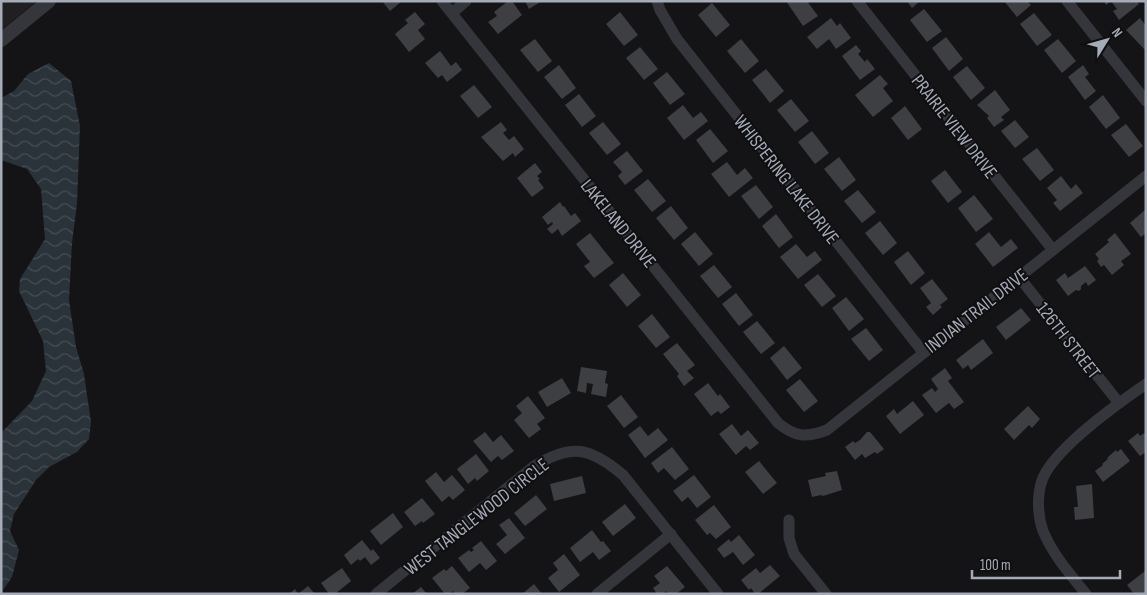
<svg xmlns="http://www.w3.org/2000/svg" width="1147" height="595" viewBox="0 0 1147 595" font-family="'Sofia Sans Condensed',sans-serif">
<defs>
<pattern id="water-waves" width="16" height="10" patternUnits="userSpaceOnUse" patternTransform="scale(1.25)"><rect width="16" height="10" fill="#2a333a"/><path d="M0 5q4-4 8 0t8 0" fill="none" stroke="#464e54"/></pattern>
</defs>
<rect width="100%" height="100%" fill="#141416"/>
<path fill="#202023" d="M1 1H37L1 30Z"/>
<path fill="url(#water-waves)" d="M49 63 71 81 80 126 77 203 72 243 69 300 76 347 84 374 91 422 89 439 77 452 49 467 36 480 14 514 10 531 19 550 12 577 1 593V433L32 401 46 371 43 341 19 291 20 279 45 239 41 189 27 169 1 160V98L14 91 28 74Z"/>
<g fill="#3e3f43">
<path d="M382 1H402L390 11Z"/>
<path d="M508 1H512L522 15 498 34 488 22 497 16 494 12Z"/>
<path d="M525 1H542L529 9Z"/>
<path d="M786 1H807L818 16 803 26Z"/>
<path d="M907 1H920L912 8Z"/>
<path d="M1004 1H1027L1031 5 1017 17Z"/>
<path d="M1104 1H1137L1139 4 1119 20 1113 11 1117 9 1111 1 1106 5Z"/>
<path d="M712 3 730 25 716 37 698 15Z"/>
<path d="M924 9 942 31 927 42 910 20Z"/>
<path d="M415 12 425 24 418 30 425 39 409 52 395 34 408 23 405 20Z"/>
<path d="M620 12 638 35 624 46 606 24Z"/>
<path d="M1034 13 1052 35 1037 46 1020 24Z"/>
<path d="M831 18 837 26 840 23 851 38 836 49 829 39 817 49 807 37Z"/>
<path d="M1140 18 1146 26V51L1126 30Z"/>
<path d="M946 37 963 59 949 71 932 48Z"/>
<path d="M535 39 552 61 538 72 520 50Z"/>
<path d="M741 39 759 61 745 73 727 51Z"/>
<path d="M1058 39 1076 61 1062 73 1044 50Z"/>
<path d="M856 45 861 51 858 54 865 62 867 59 875 69 860 80 842 56Z"/>
<path d="M640 47 658 69 644 80 626 58Z"/>
<path d="M440 51 451 66 456 62 462 70 447 82 442 75 438 78 425 63Z"/>
<path d="M559 65 576 88 562 99 544 77Z"/>
<path d="M1083 65 1089 74 1085 77 1096 91 1085 100 1068 77Z"/>
<path d="M967 66 985 88 971 100 953 77Z"/>
<path d="M766 69 784 91 770 103 752 80Z"/>
<path d="M667 72 685 94 670 105 653 83Z"/>
<path d="M880 75 888 84 883 88 893 101 873 117 855 95Z"/>
<path d="M474 85 492 107 478 118 460 96Z"/>
<path d="M995 90 1010 110 1001 117 1004 120 994 127 987 118 989 116 977 105Z"/>
<path d="M579 94 596 116 582 127 565 105Z"/>
<path d="M1103 95 1120 118 1106 129 1089 107Z"/>
<path d="M791 99 809 121 795 132 777 110Z"/>
<path d="M683 105 693 118 701 112 708 121 684 140 667 118Z"/>
<path d="M905 106 922 129 908 140 891 118Z"/>
<path d="M1015 120 1029 137 1015 148 1001 131Z"/>
<path d="M501 122 507 130 503 133 509 140 514 136 524 149 515 157 513 153 503 161 481 137Z"/>
<path d="M603 122 621 144 607 155 589 133Z"/>
<path d="M1126 124 1143 146 1129 157 1111 135Z"/>
<path d="M710 129 728 151 713 163 696 140Z"/>
<path d="M812 131 829 153 815 164 798 142Z"/>
<path d="M1037 148 1054 170 1040 181 1022 159Z"/>
<path d="M627 151 643 171 625 185 618 176 622 172 613 162Z"/>
<path d="M839 157 856 180 842 191 824 169Z"/>
<path d="M727 162 737 175 745 168 753 178 729 197 711 174Z"/>
<path d="M535 163 542 172 537 176 540 179 538 180 544 188 532 197 517 178Z"/>
<path d="M945 170 962 192 948 203 931 181Z"/>
<path d="M1061 176 1071 189 1076 184 1083 193 1060 211 1053 203 1057 200 1047 188Z"/>
<path d="M648 179 666 201 652 212 634 190Z"/>
<path d="M756 185 773 207 759 219 741 196Z"/>
<path d="M858 190 876 212 862 223 844 201Z"/>
<path d="M974 195 993 219 976 232 958 208Z"/>
<path d="M560 202 563 207 564 206 571 216 575 213 581 221 562 236 558 229 552 234 547 229 553 224 552 222 548 225 542 217Z"/>
<path d="M671 206 688 228 674 240 656 218Z"/>
<path d="M1146 209V233L1141 237 1130 223Z"/>
<path d="M776 214 793 237 779 248 762 226Z"/>
<path d="M880 221 897 243 883 255 865 233Z"/>
<path d="M695 232 713 254 699 266 681 244Z"/>
<path d="M989 232 1001 247 1011 239 1018 248 993 267 975 244Z"/>
<path d="M590 233 614 263 594 278 584 266 590 262 576 244Z"/>
<path d="M1115 233 1131 254 1121 261 1124 265 1112 275 1104 265 1101 267 1097 261 1099 259 1095 254 1109 242 1107 240Z"/>
<path d="M796 244 807 257 815 251 822 260 798 279 780 257Z"/>
<path d="M908 251 925 273 911 285 894 262Z"/>
<path d="M714 265 732 287 718 298 700 276Z"/>
<path d="M1085 266 1096 280 1088 286 1086 282 1081 286V289L1079 291 1076 290 1068 296 1056 280 1065 273 1068 278Z"/>
<path d="M623 273 641 295 627 307 609 285Z"/>
<path d="M818 274 836 296 822 307 804 285Z"/>
<path d="M932 279 948 299 940 305 942 307 933 315 926 307 931 303 920 288Z"/>
<path d="M736 293 753 315 739 326 722 304Z"/>
<path d="M846 297 864 319 849 331 832 308Z"/>
<path d="M1021 308 1031 320 1006 340 996 327Z"/>
<path d="M652 314 670 337 656 348 638 326Z"/>
<path d="M757 321 775 343 761 354 743 332Z"/>
<path d="M866 328 883 350 869 361 851 339Z"/>
<path d="M983 339 993 353 971 370 968 365 963 369 956 360Z"/>
<path d="M677 343 695 365 687 371 694 378 684 386 677 376 679 374 663 354Z"/>
<path d="M784 346 802 368 787 380 770 358Z"/>
<path d="M581 367 607 371 605 383 608 384 606 397 591 394 593 384 587 383 586 393 577 391Z"/>
<path d="M945 368 952 378 948 381 964 402 954 409 949 403 936 413 922 395 932 388 935 392 938 389 931 379Z"/>
<path d="M562 378 571 393 547 407 538 392Z"/>
<path d="M800 379 818 401 804 412 786 390Z"/>
<path d="M708 383 718 396 720 394 730 407 721 414 718 411 711 416 694 394Z"/>
<path d="M621 395 638 417 624 428 607 406Z"/>
<path d="M528 396 545 418 537 424 541 429 529 438 514 420 522 413 516 406Z"/>
<path d="M913 401 924 415 900 434 886 416 894 409 897 414Z"/>
<path d="M1028 406 1040 419 1032 428 1029 425 1014 440 1004 429Z"/>
<path d="M732 424 741 436 748 430 759 443 750 450 746 446 736 455 719 434Z"/>
<path d="M640 426 648 436 658 428 668 440 645 458 628 435Z"/>
<path d="M485 432 493 442 501 435 514 451 502 460 498 456 491 462 473 441Z"/>
<path d="M867 432H870L884 449 877 454 875 452 865 458 862 454 855 460 845 447 853 441 855 443 860 440Z"/>
<path d="M1146 432V452L1140 456 1128 441 1138 433 1140 436Z"/>
<path d="M672 447 689 469 675 480 664 468 658 473 651 463Z"/>
<path d="M1121 449 1130 461 1103 482 1095 471 1103 465 1102 464 1108 459 1107 458 1116 450 1117 452Z"/>
<path d="M476 454 489 471 477 481 475 478 468 484 457 469Z"/>
<path d="M759 461 777 483 763 494 745 472Z"/>
<path d="M837 471 842 490 823 496 821 495 812 497 808 480 826 476 825 473Z"/>
<path d="M436 472 444 482 452 475 465 490 453 500 449 496 442 502 425 481Z"/>
<path d="M694 475 711 497 697 508 688 497 682 502 673 491Z"/>
<path d="M582 476 586 493 554 501 550 484Z"/>
<path d="M1092 484 1094 518 1075 520 1074 507H1078L1076 486Z"/>
<path d="M536 495 547 509 525 526 514 513Z"/>
<path d="M422 498 435 514 423 523 422 521 415 526 404 512Z"/>
<path d="M625 504 636 518 613 536 602 522Z"/>
<path d="M714 505 731 527 716 539 710 533 707 535 695 520Z"/>
<path d="M393 513 403 527 381 545 370 531Z"/>
<path d="M509 518 525 538 505 554 496 544 507 535 499 525Z"/>
<path d="M592 530 601 542 603 541 611 551 599 560 593 552 580 562 570 548Z"/>
<path d="M739 535 755 555 743 565 733 552 724 558 717 549 729 539 731 542Z"/>
<path d="M362 540 371 551 373 549 380 558 371 565 365 557 360 561 358 559 351 565 344 555Z"/>
<path d="M481 541 497 561 486 570 480 563 469 572 458 558 469 550 471 552 474 550 472 548Z"/>
<path d="M564 554 580 575 559 592 548 578 558 570 553 563Z"/>
<path d="M770 565 780 576 758 594H755L751 588 749 590 741 580 756 568 760 573Z"/>
<path d="M452 566 470 588 462 594H455L453 591 449 594H445L432 578 444 569 446 571Z"/>
<path d="M667 566 685 587 676 594H668L666 591 663 594H657L653 588 660 583 654 576Z"/>
<path d="M342 568 351 581 335 594H329L321 583Z"/>
<path d="M1145 571 1146 594H1134L1127 585Z"/>
<path d="M534 584 542 594H522Z"/>
<path d="M308 586 315 594H289L295 589 298 594Z"/>
<path d="M421 587 427 594H412Z"/>
</g>
<g fill="none" stroke-linecap="round" stroke-linejoin="round">
<g stroke="#35363b" stroke-width="11">
<path d="M442 1 778 423C795 437 806 438 827 430L1146 176"/>
<path d="M657 1 660 10 677 39 923 352"/>
<path d="M857 1 1053 250"/>
<path d="M1067 1 1146 101"/>
<path d="M452 13 466 1"/>
<path d="M1019 277 1119 403"/>
<path d="M789 520V538L794 554 826 594"/>
<path d="M376 594 533 467C571 443 590 447 623 475L718 594"/>
<path d="M597 594 671 534"/>
<path d="M1086 594C1070 574 1053 555 1043 531 1037 514 1036 488 1046 472 1064 442 1117 404 1146 384"/>
</g>
<path stroke="#35363b" stroke-width="14" d="M1 40 49 1"/>
</g>
<g text-anchor="middle" stroke-width="4" stroke-linejoin="round" paint-order="stroke">
<g font-size="19" fill="#a5abb7" stroke="#0f0f11">
<text transform="translate(955 126) rotate(52)" y="7">PRAIRIE VIEW DRIVE</text>
<text transform="translate(787 179) rotate(52)" y="7">WHISPERING LAKE DRIVE</text>
<text transform="translate(619 223) rotate(51)" y="7">LAKELAND DRIVE</text>
<text transform="translate(976 310) rotate(-38)" y="7">INDIAN TRAIL DRIVE</text>
<text transform="translate(1069 340) rotate(52)" y="7">126TH STREET</text>
<text transform="translate(476 516) rotate(-38)" y="7">WEST TANGLEWOOD CIRCLE</text>
</g>
</g>
<rect width="1147" height="595" fill="none" stroke="#a5abb7" stroke-width="5"/>
<g transform="translate(1107 40) rotate(53)" stroke="#0f0f11" stroke-width="4" paint-order="stroke">
<path d="M0-4L9 19L0 12L-9 19Z" fill="#a5abb7"/>
<text y="-8" font-size="14" font-weight="bold" text-anchor="middle" fill="#a5abb7">N</text>
</g>
<path d="M972 570v8h148v-8" fill="none" stroke="#a5abb7" stroke-width="2.5"/>
<text x="980" y="570" font-size="15" fill="#a5abb7" stroke="#0f0f11" stroke-width="4" paint-order="stroke">100 m</text>
</svg>
